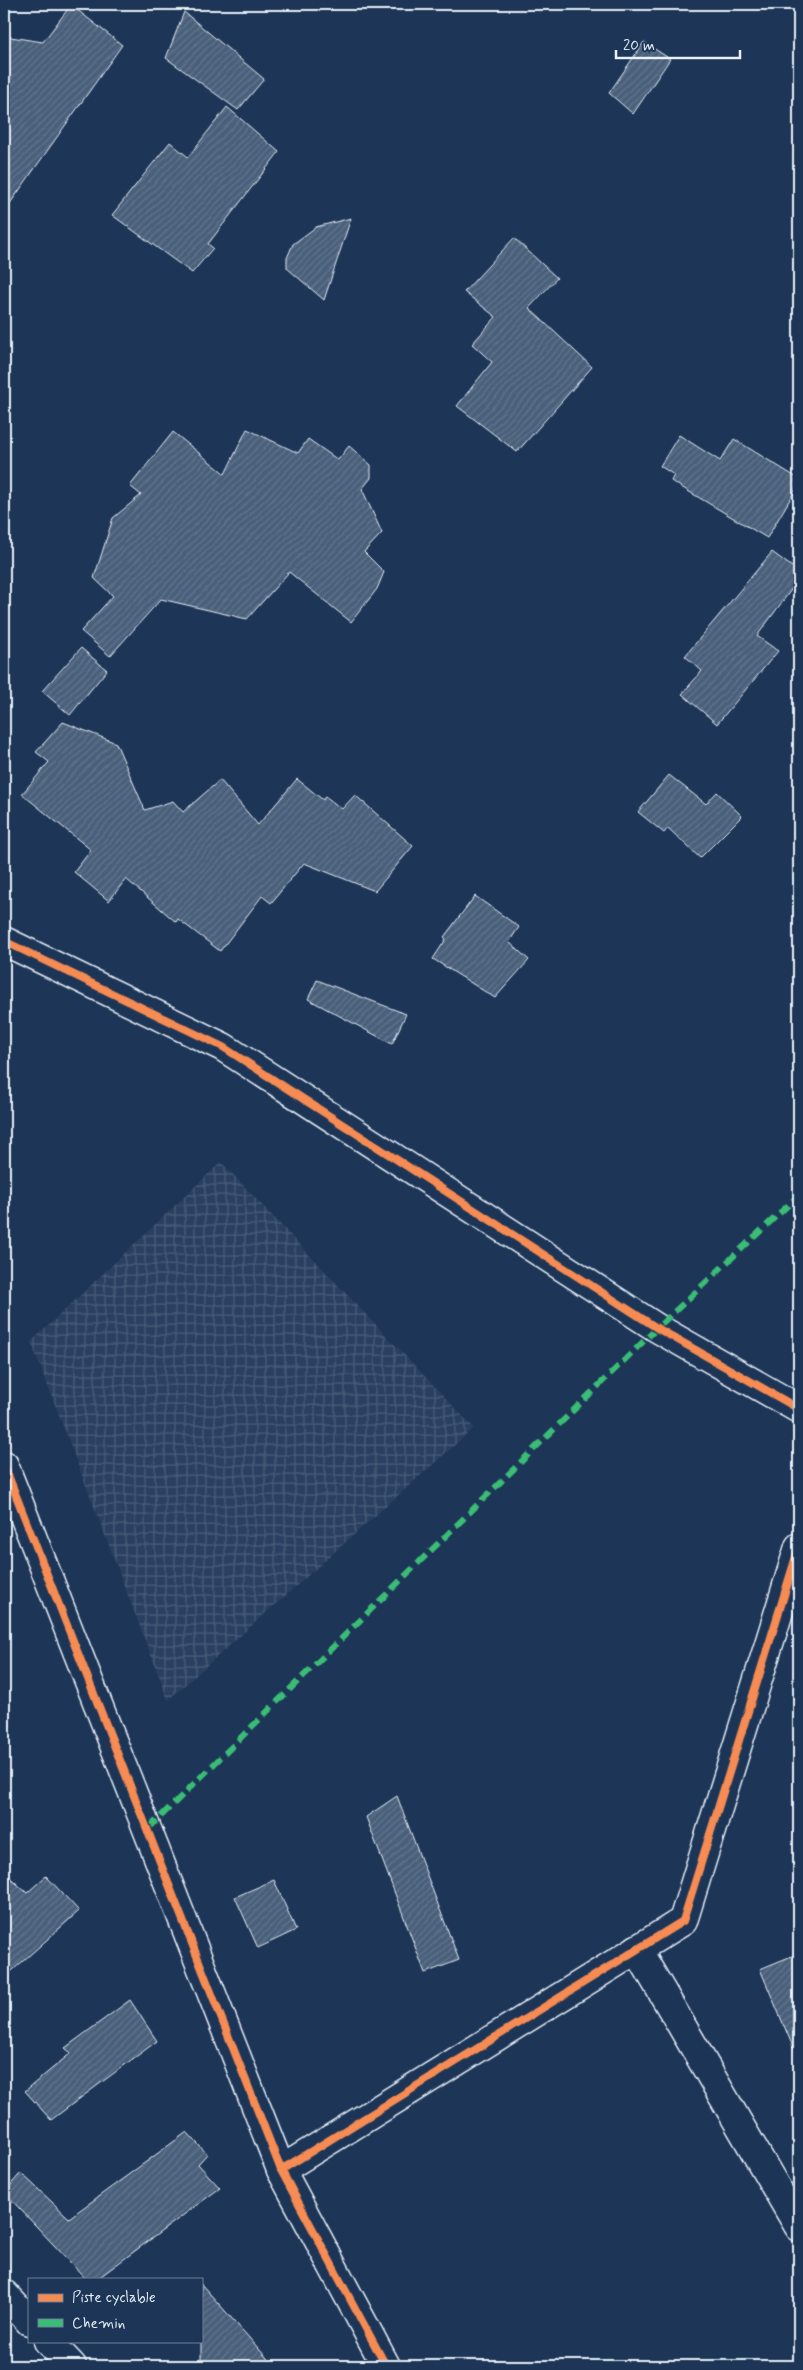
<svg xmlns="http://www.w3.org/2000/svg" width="803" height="2370" viewBox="0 0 803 2370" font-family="Mynerve,sans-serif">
<defs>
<pattern id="industrial-grid" width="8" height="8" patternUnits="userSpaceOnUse" patternTransform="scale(1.25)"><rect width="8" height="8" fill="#2a4162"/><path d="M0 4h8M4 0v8" fill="none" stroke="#495d79"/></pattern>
<pattern id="building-hatch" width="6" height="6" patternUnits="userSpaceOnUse" patternTransform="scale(1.25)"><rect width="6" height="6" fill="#495e7a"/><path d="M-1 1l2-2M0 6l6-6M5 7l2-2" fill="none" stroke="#63768e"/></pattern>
</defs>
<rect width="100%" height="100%" fill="#1d3557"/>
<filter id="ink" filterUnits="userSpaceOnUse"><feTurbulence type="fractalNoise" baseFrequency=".02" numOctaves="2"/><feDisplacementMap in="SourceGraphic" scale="10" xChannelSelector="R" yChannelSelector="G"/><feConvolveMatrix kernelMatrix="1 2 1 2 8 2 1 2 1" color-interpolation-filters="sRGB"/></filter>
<g filter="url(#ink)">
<path fill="url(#industrial-grid)" d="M221 1162 474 1428 168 1700 31 1342Z"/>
<g fill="url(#building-hatch)" stroke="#e8f1f8">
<path d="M71 5 122 45 4 212V36L43 42Z"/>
<path d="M184 12 264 79 238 110 166 58Z"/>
<path d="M644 42 670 59 633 114 609 93Z"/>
<path d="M227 107 279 152 208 244 213 248 192 273 112 215 170 142 188 157Z"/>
<path d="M351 218 324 300 287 268V258L293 244 316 227Z"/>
<path d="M514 238 557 278 529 308 592 367 517 452 457 406 492 362 472 344 496 317 464 292Z"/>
<path d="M247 429 298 453 308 439 338 460 349 446 371 465V478L362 489 382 533 364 552 384 572 377 589 351 622 289 572 247 619 161 599 110 656 81 631 113 596 94 578 113 518 141 495 130 486 173 432 225 474Z"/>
<path d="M679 435 720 461 734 439 799 479V484L767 538 671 481 674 475 660 466Z"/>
<path d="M772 552 799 572V579L757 636 778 651 717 724 682 694 702 671 685 656Z"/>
<path d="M81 648 107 670 70 715 42 691Z"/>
<path d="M63 722 116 743 145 810 173 801 183 812 220 780 258 825 297 779 323 800 325 796 342 809 355 795 413 846 375 891 304 863 271 903 262 896 220 951 178 919 176 922 126 879 109 901 74 872 91 850 22 794 49 762 36 752Z"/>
<path d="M669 775 706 804 717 792 742 816 700 858 668 828 664 833 638 812Z"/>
<path d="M475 896 519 927 509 942 529 960 495 998 433 959 446 939 444 937Z"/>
<path d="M317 980 406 1014 392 1044 308 999Z"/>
<path d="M397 1796 459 1960 425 1973 366 1817Z"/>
<path d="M4 1872 27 1893 46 1876 79 1911 4 1978Z"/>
<path d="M274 1880 296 1930 258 1948 235 1897Z"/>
<path d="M799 1953V2061L760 1969Z"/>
<path d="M130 2000 157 2041 51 2120 25 2091 71 2053 65 2048Z"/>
<path d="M187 2132 207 2154 198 2164 220 2188 97 2279H86L4 2192 21 2173 69 2218Z"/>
<path d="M201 2284 235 2322 274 2366H201Z"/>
</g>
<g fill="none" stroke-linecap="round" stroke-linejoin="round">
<defs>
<g id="minor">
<path d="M4 941 223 1047 657 1328 799 1409"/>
<path d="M4 1465 281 2170 386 2366"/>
<path d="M637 1949 799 2227"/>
<path d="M281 2170 683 1921 799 1547"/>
<path d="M4 2294 29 2321"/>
<path d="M48 2341 72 2366"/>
</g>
</defs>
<use href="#minor" stroke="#e8f1f8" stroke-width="31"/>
<use href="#minor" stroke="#1d3557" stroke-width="28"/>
<path stroke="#3abd76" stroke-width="6" stroke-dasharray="12 6" stroke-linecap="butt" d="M148 1829 657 1328 799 1195"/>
<defs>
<g id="cycleway">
<path d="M4 941 223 1047 657 1328 799 1409"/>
<path d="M4 1465 281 2170 386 2366"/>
<path d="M281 2170 683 1921 799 1547"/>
</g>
</defs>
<use href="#cycleway" stroke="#1d3557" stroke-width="11"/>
<use href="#cycleway" stroke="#f68b52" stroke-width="8"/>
</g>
</g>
<rect width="803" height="2370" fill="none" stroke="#1d3557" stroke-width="20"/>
<rect x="10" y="10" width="783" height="2350" fill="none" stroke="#e8f1f8" stroke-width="2" filter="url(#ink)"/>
<rect x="28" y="2278" width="175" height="65" fill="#1d3557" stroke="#6e8097"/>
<rect x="38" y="2294" width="25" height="8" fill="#f68b52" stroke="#6e8097"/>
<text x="72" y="2302" font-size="15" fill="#e8f1f8">Piste cyclable</text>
<rect x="38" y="2319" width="25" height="8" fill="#3abd76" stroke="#6e8097"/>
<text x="72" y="2328" font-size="15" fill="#e8f1f8">Chemin</text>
<path d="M616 50v8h124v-8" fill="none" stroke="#e8f1f8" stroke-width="2.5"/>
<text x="623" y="50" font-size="15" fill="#e8f1f8" stroke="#1d3557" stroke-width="4" paint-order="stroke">20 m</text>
</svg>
